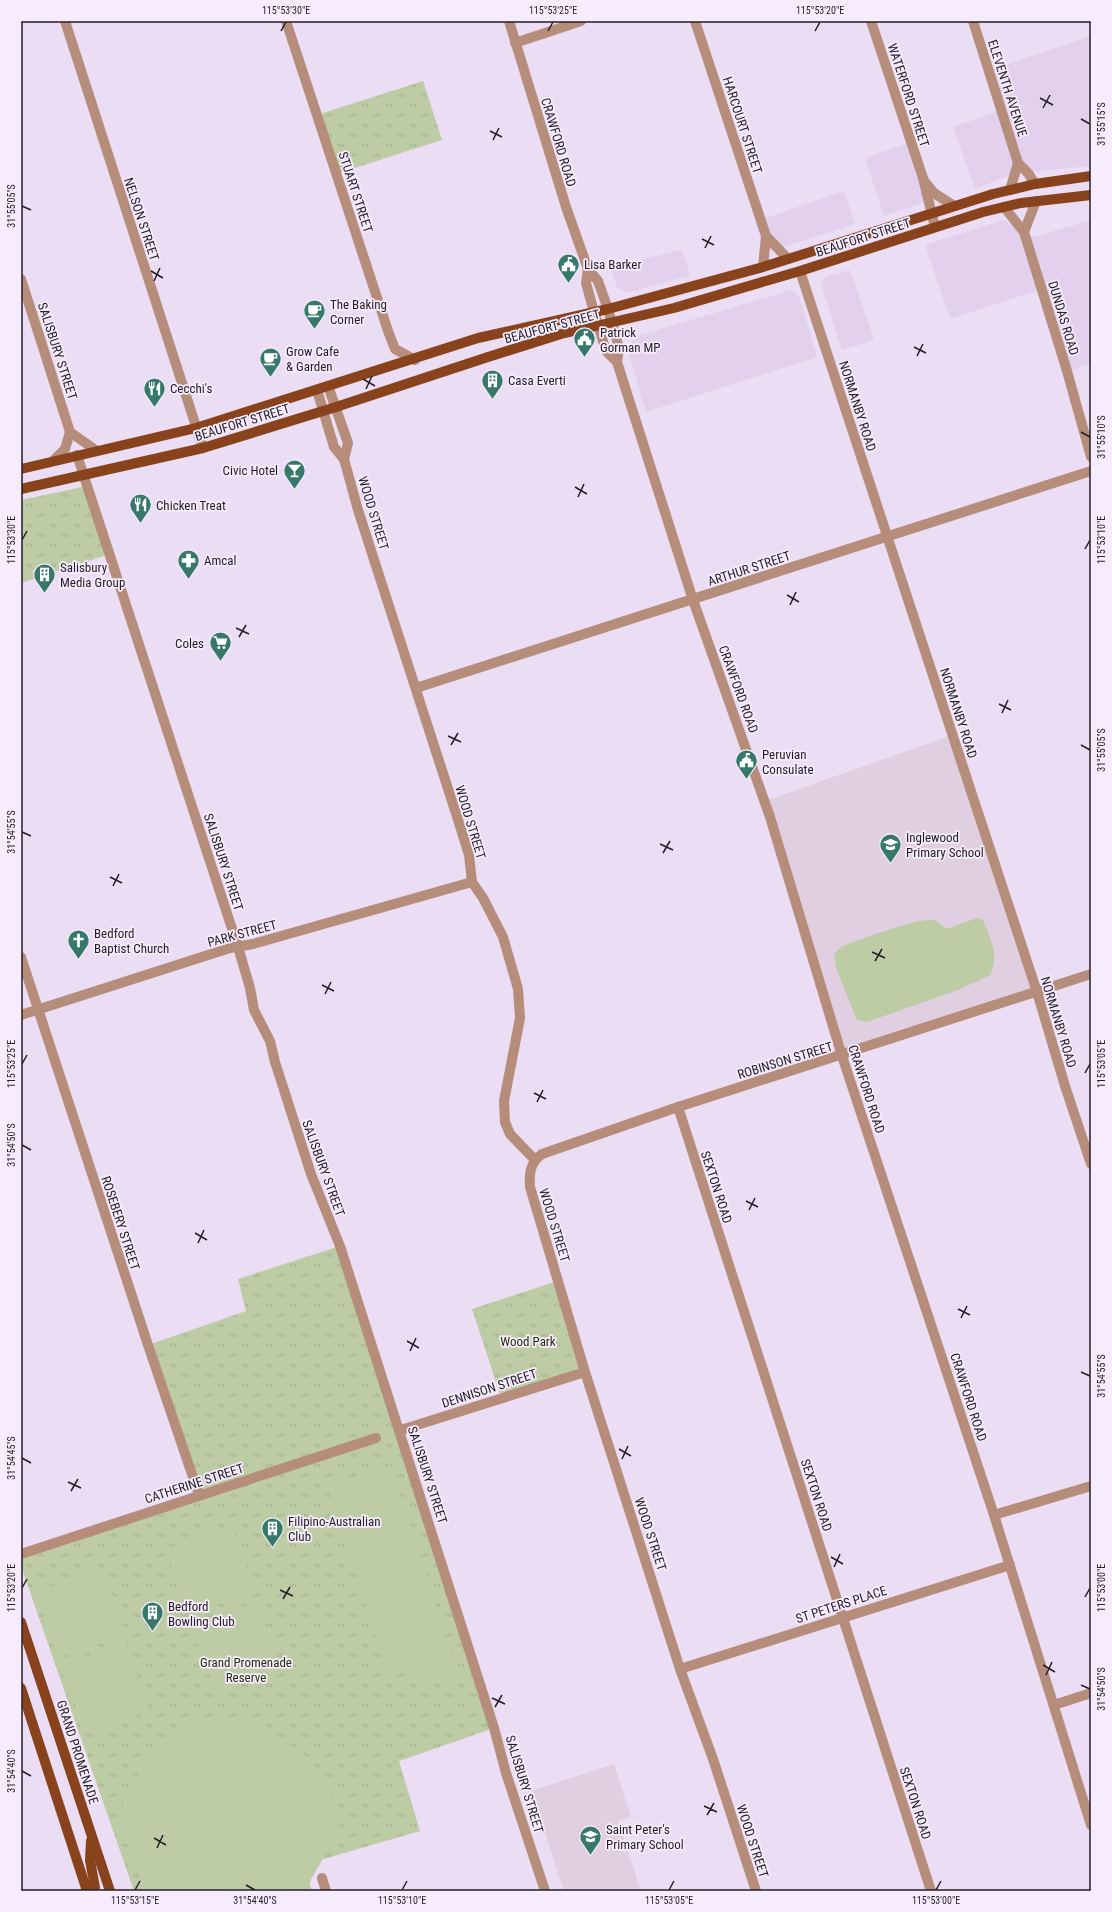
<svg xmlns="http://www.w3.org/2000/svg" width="1112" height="1912" viewBox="0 0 1112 1912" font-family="'Roboto Condensed',sans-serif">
<defs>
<pattern id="park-tufts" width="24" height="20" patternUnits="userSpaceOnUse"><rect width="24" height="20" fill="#bdcca4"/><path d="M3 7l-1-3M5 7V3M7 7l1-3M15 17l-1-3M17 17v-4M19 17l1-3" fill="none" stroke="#a2af8d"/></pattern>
</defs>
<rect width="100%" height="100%" fill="#ebddf3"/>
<g fill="#e2d0ed">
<path d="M1091 36V166L1015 173 975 189 953 127 1001 110 988 71Z"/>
<path d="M911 142 939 197 884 216 865 158Z"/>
<path d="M844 191 855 224 764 253 760 220Z"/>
<path d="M1004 220 1034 237 1091 220V364L1067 371 1042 289 950 319 925 245Z"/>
<path d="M682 249 690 275 627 293 617 287 611 269Z"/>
<path d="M850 270 874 340 842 350 821 284 825 277Z"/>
<path d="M792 290 799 296 817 357 646 412 627 348 637 336Z"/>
</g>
<g fill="#e0cfe1">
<path d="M952 735 1033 993 842 1056 765 801Z"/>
<path d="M614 1764 631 1817 618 1821 641 1891H564L531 1791Z"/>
</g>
<g fill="url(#park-tufts)">
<path d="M423 81 442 140 336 174 317 115Z"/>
<path d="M87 486 110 554 21 583V500Z"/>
<path d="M340 1246 494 1728 399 1761 420 1831 303 1865 312 1891H134L21 1566V1554L199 1495 148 1345 246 1311 238 1279Z"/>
<path d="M554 1282 585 1372 501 1397 472 1309Z"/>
</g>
<g fill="#bdcca4">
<path d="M977 918 983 920C990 939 1000 955 990 975L958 990 867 1022 857 1020 836 968 834 954 842 946C861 940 916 918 933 920 938 921 942 925 946 929Z"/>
<path d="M391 1465 458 1676 418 1688 410 1665 388 1672 328 1485Z"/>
<path d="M232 1526 255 1591 189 1614 166 1549Z"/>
<path d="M104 1569 126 1635 58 1657 36 1591Z"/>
<path d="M257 1602 280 1668 215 1690 192 1625Z"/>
<path d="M126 1643 150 1711 85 1733 61 1665Z"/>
<path d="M217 1717 243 1720 274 1734 303 1753 322 1777 336 1805 339 1827 333 1842 311 1879 308 1891H145L121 1824 123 1805 130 1787 143 1765 177 1730 196 1721Z"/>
</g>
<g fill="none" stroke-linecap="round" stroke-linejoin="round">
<g stroke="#b68d7a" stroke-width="10">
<path d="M65 21 203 448"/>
<path d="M286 21 388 331 395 349 415 360"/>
<path d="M509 21 566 207 588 269 598 281 608 309 619 348 617 362 693 600 770 817 842 1056 994 1515 1091 1825"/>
<path d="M695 21 766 236 763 267"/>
<path d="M871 21 923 178 935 227"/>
<path d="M973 21 1018 163 1028 173 1035 184"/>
<path d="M515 43 581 21"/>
<path d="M926 183 934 193 954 206"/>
<path d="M1010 190 1018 163"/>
<path d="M1004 207 1024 232 1067 371 1091 457"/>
<path d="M1024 232 1036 201"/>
<path d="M766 236 788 259"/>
<path d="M588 269 586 283 594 312 606 351 617 362"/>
<path d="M800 271 1037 992 1065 1086 1091 1164"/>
<path d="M21 279 70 432 97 451"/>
<path d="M328 386 348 443 344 459"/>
<path d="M317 390 334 447 344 459 358 510 460 826 469 855 472 882 483 898 503 937 518 989 520 1018 504 1101 505 1122 510 1134 535 1160"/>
<path d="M77 455 238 947 250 988 254 1010 270 1041 275 1062 311 1174 340 1246 494 1728 506 1773 545 1891"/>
<path d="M54 460 65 449 70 432"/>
<path d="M416 688 1091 471"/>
<path d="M21 957 148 1345 199 1495"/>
<path d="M21 1015 230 948 253 944 472 882"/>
<path d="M678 1107 931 1891"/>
<path d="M401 1430 585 1372"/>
<path d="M994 1515 1091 1486"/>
<path d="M21 1554 376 1438"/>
<path d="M680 1669 1010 1565"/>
<path d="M1054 1705 1091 1693"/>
<path d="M322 1878 326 1891"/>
<path d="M756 1891 713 1759 680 1669 585 1372 530 1187C529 1173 530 1163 542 1154L678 1107 1091 974"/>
</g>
<g stroke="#89431c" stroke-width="10">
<path d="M21 469 196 428 478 338 608 309 763 267 993 194 1035 184 1091 176"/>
<path d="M21 489 203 448 336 407 488 357 561 334 674 308 800 271 983 212 1021 203 1091 195"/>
<path d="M21 1622 110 1891"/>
<path d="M21 1688 87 1891"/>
<path d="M91 1841 90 1860 95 1888 92 1891"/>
</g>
</g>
<path fill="none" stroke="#231e26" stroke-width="1.5" d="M281 31 286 22M548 31 553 22M815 31 820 22M1040 98 1053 105M1043 108 1050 95M1081 119 1090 124M490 131 502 137M493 140 499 128M22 206 31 210M702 239 714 245M705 248 711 236M151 271 163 278M154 281 160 268M914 347 926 353M917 356 923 344M363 379 375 386M366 389 372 376M1081 432 1090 437M575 487 587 494M578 497 584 484M22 540 27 531M1085 549 1090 540M787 595 799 602M790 605 796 592M236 628 249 634M239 637 246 625M999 704 1011 710M1002 713 1008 700M448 736 461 742M451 745 458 733M1081 745 1090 750M22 832 31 836M660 844 673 850M663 853 670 841M110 877 122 883M113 886 119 874M872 952 885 958M875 961 882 949M322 985 334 991M325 994 331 982M22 1064 27 1055M1085 1073 1090 1064M534 1093 546 1099M537 1102 543 1090M22 1145 31 1150M746 1201 758 1207M749 1210 755 1198M195 1233 207 1240M198 1243 204 1230M958 1309 970 1315M961 1318 967 1306M407 1341 419 1348M410 1351 416 1338M1081 1372 1090 1376M619 1449 631 1456M22 1458 31 1463M622 1459 628 1446M68 1482 81 1488M71 1491 78 1479M831 1557 843 1564M834 1567 840 1554M22 1588 27 1579M280 1590 293 1596M1085 1597 1090 1588M283 1599 290 1587M1043 1665 1055 1672M1046 1675 1052 1662M1081 1685 1090 1689M492 1698 505 1704M495 1707 502 1695M22 1771 31 1776M704 1806 717 1812M707 1815 714 1803M154 1838 166 1845M157 1848 163 1835M246 1885 255 1890M135 1890 140 1881M402 1890 407 1881M669 1890 674 1881M936 1890 941 1881"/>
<defs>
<symbol id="civic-pin" viewBox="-11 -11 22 30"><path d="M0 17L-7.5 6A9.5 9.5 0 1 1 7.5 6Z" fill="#36796b" stroke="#f7ecfd"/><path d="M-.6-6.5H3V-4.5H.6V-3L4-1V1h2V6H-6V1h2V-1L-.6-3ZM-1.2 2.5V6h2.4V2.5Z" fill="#fff"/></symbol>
<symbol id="cafe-pin" viewBox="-11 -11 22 30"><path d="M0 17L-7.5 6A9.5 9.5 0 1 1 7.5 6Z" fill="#36796b" stroke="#f7ecfd"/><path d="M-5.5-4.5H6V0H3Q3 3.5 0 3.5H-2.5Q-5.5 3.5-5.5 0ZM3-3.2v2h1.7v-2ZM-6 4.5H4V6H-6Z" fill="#fff"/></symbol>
<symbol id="building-pin" viewBox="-11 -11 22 30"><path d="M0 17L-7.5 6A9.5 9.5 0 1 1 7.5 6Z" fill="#36796b" stroke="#f7ecfd"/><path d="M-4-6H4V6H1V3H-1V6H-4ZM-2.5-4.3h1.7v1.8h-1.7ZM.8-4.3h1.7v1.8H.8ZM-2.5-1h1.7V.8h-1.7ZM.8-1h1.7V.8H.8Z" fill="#fff"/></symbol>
<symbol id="restaurant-pin" viewBox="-11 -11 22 30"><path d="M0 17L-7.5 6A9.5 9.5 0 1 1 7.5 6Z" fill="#36796b" stroke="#f7ecfd"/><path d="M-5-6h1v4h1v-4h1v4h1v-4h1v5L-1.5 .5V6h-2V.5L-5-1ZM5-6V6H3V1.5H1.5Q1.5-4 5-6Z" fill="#fff"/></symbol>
<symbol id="bar-pin" viewBox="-11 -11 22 30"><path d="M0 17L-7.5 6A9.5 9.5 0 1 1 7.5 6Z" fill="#36796b" stroke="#f7ecfd"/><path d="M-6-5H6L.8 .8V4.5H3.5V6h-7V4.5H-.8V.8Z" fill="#fff"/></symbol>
<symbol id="pharmacy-pin" viewBox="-11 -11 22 30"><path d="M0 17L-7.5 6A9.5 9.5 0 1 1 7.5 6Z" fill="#36796b" stroke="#f7ecfd"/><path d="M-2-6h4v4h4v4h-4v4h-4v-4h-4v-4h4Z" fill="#fff"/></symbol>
<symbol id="supermarket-pin" viewBox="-11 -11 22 30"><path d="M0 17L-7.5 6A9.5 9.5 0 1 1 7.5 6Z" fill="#36796b" stroke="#f7ecfd"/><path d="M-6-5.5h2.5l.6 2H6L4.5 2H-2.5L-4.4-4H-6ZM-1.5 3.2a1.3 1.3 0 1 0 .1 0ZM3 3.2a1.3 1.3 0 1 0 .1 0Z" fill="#fff"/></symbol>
<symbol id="school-pin" viewBox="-11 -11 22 30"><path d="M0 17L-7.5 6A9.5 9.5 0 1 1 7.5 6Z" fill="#36796b" stroke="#f7ecfd"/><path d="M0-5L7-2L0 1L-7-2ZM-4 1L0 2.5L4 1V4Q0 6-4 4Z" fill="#fff"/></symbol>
<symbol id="church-pin" viewBox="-11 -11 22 30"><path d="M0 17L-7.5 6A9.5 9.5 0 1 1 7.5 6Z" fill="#36796b" stroke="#f7ecfd"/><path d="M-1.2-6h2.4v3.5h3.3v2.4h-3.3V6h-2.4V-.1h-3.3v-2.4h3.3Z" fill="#fff"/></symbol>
</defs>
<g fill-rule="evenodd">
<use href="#civic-pin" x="556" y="252" width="25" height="34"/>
<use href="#cafe-pin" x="302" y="298" width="25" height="34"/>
<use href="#civic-pin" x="572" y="326" width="25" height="34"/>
<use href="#cafe-pin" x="258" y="346" width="25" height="34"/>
<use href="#building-pin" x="480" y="368" width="25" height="34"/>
<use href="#restaurant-pin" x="142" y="376" width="25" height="34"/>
<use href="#bar-pin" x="282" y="458" width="25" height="34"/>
<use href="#restaurant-pin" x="128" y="492" width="25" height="34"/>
<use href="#pharmacy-pin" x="176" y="548" width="25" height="34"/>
<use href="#building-pin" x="32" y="562" width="25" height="34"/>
<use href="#supermarket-pin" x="208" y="630" width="25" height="34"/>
<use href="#civic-pin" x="734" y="748" width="25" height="34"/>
<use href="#school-pin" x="878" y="832" width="25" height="34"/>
<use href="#church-pin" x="66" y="928" width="25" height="34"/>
<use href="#building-pin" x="260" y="1516" width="25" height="34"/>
<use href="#building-pin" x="140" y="1600" width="25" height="34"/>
<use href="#school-pin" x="578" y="1824" width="25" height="34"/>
</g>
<g text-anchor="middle" stroke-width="3.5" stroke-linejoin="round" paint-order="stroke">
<g font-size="13" fill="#231e26" stroke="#f7ecfd">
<text transform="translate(1008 88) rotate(72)" y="5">ELEVENTH AVENUE</text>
<text transform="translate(909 95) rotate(72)" y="5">WATERFORD STREET</text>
<text transform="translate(743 125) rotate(72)" y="5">HARCOURT STREET</text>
<text transform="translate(559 142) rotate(73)" y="5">CRAWFORD ROAD</text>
<text transform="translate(356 192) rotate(72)" y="5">STUART STREET</text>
<text transform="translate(142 219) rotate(72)" y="5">NELSON STREET</text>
<text transform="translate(863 237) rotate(-18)" y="5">BEAUFORT STREET</text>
<text transform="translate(1064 318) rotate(73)" y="5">DUNDAS ROAD</text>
<text transform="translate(552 326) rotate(-15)" y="5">BEAUFORT STREET</text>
<text transform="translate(58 351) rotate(72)" y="5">SALISBURY STREET</text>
<text transform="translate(858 406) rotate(72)" y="5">NORMANBY ROAD</text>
<text transform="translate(242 422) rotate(-17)" y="5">BEAUFORT STREET</text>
<text transform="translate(374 513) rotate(73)" y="5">WOOD STREET</text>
<text transform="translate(749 568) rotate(-18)" y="5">ARTHUR STREET</text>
<text transform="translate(739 689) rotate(70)" y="5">CRAWFORD ROAD</text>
<text transform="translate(959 713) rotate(72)" y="5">NORMANBY ROAD</text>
<text transform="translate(471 822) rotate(73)" y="5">WOOD STREET</text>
<text transform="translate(224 862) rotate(72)" y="5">SALISBURY STREET</text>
<text transform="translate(242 933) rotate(-15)" y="5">PARK STREET</text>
<text transform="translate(1059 1022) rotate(73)" y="5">NORMANBY ROAD</text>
<text transform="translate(785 1060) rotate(-17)" y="5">ROBINSON STREET</text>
<text transform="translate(867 1089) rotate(72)" y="5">CRAWFORD ROAD</text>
<text transform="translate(324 1168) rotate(70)" y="5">SALISBURY STREET</text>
<text transform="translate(717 1187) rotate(72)" y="5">SEXTON ROAD</text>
<text transform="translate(121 1223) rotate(72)" y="5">ROSEBERY STREET</text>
<text transform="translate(555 1225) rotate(73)" y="5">WOOD STREET</text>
<text transform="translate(489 1388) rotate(-18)" y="5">DENNISON STREET</text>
<text transform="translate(969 1397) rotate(72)" y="5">CRAWFORD ROAD</text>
<text transform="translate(428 1475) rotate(72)" y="5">SALISBURY STREET</text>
<text transform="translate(194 1483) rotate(-18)" y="5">CATHERINE STREET</text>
<text transform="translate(817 1495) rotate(72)" y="5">SEXTON ROAD</text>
<text transform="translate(651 1534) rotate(72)" y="5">WOOD STREET</text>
<text transform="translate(841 1604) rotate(-18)" y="5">ST PETERS PLACE</text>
<text transform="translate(78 1752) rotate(72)" y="5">GRAND PROMENADE</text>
<text transform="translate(525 1784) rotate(73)" y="5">SALISBURY STREET</text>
<text transform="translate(916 1803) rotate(72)" y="5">SEXTON ROAD</text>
<text transform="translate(753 1841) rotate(72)" y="5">WOOD STREET</text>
</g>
<g font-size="13" fill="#231e26" stroke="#f7ecfd" text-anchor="start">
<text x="584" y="269">Lisa Barker</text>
<text x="330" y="309">The Baking<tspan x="330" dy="15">Corner</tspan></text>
<text x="600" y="337">Patrick<tspan x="600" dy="15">Gorman MP</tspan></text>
<text x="286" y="356">Grow Cafe<tspan x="286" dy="15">&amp; Garden</tspan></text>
<text x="508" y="385">Casa Everti</text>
<text x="170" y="393">Cecchi's</text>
<text x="278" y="475" text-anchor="end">Civic Hotel</text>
<text x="156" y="510">Chicken Treat</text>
<text x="204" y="565">Amcal</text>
<text x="60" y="572">Salisbury<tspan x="60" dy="15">Media Group</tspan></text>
<text x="204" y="648" text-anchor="end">Coles</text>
<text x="762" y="759">Peruvian<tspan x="762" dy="15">Consulate</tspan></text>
<text x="906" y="842">Inglewood<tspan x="906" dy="15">Primary School</tspan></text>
<text x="94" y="938">Bedford<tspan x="94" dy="15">Baptist Church</tspan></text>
<text x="288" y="1526">Filipino-Australian<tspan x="288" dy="15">Club</tspan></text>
<text x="168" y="1611">Bedford<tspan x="168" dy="15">Bowling Club</tspan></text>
<text x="606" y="1834">Saint Peter's<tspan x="606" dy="15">Primary School</tspan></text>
</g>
<g font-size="13" fill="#26310d" stroke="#f7ecfd">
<text x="528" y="1346">Wood Park</text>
<text x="246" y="1667">Grand Promenade<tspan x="246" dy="15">Reserve</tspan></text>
</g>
</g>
<rect width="1112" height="1912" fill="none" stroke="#f7ecfd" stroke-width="44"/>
<rect x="22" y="22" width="1068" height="1868" fill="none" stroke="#231e26" stroke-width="1.5"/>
<g font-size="10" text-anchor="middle" fill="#231e26">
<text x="286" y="14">115°53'30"E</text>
<text x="553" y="14">115°53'25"E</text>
<text x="820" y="14">115°53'20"E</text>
<text transform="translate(1101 124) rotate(-90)" y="4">31°55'15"S</text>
<text transform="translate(11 206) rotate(-90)" y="4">31°55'05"S</text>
<text transform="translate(1101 437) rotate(-90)" y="4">31°55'10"S</text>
<text transform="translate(11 540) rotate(-90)" y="4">115°53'30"E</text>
<text transform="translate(1101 540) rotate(-90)" y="4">115°53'10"E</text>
<text transform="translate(1101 750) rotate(-90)" y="4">31°55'05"S</text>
<text transform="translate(11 832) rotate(-90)" y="4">31°54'55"S</text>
<text transform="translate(11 1064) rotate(-90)" y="4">115°53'25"E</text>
<text transform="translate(1101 1064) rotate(-90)" y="4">115°53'05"E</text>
<text transform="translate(11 1145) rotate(-90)" y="4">31°54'50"S</text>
<text transform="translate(1101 1376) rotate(-90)" y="4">31°54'55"S</text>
<text transform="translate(11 1458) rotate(-90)" y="4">31°54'45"S</text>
<text transform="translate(11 1588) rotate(-90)" y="4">115°53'20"E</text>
<text transform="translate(1101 1588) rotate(-90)" y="4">115°53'00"E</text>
<text transform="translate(1101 1689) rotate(-90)" y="4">31°54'50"S</text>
<text transform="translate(11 1771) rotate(-90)" y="4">31°54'40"S</text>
<text x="135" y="1904">115°53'15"E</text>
<text x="255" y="1904">31°54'40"S</text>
<text x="402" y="1904">115°53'10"E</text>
<text x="669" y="1904">115°53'05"E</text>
<text x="936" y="1904">115°53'00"E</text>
</g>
</svg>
